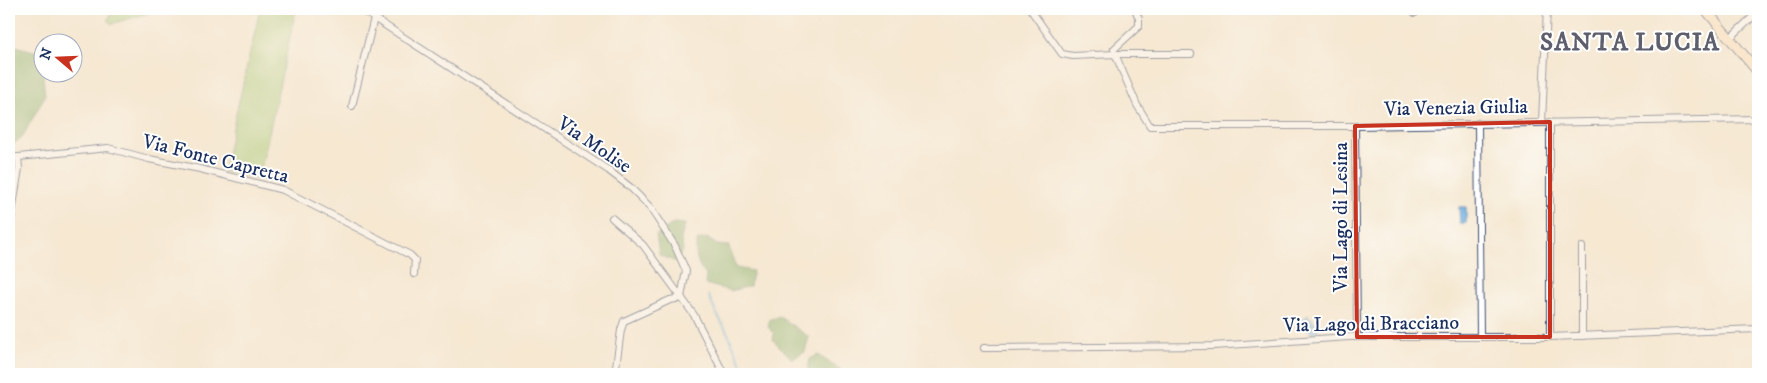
<svg xmlns="http://www.w3.org/2000/svg" width="1767" height="383" viewBox="0 0 1767 383" font-family="'IM FELL DW Pica',serif">
<rect width="100%" height="100%" fill="#fff"/>
<filter id="ink" filterUnits="userSpaceOnUse"><feTurbulence type="fractalNoise" baseFrequency=".02" numOctaves="2"/><feDisplacementMap in="SourceGraphic" scale="10" xChannelSelector="R" yChannelSelector="G"/><feConvolveMatrix kernelMatrix="1 2 1 2 8 2 1 2 1" color-interpolation-filters="sRGB"/></filter>
<filter id="wash" filterUnits="userSpaceOnUse"><feTurbulence type="fractalNoise" baseFrequency=".0096" numOctaves="4" result="noise"/><feDisplacementMap in="SourceGraphic" scale="20" xChannelSelector="R" yChannelSelector="G"/><feGaussianBlur stdDeviation="1.12" result="paint"/><feColorMatrix in="noise" values="0 0 0 0 0 0 0 0 0 0 0 0 0 0 0 0 0 1.4 0 .05"/><feComposite in="paint" operator="in"/></filter>
<g filter="url(#wash)">
<rect width="100%" height="100%" fill="#f5e8d1"/>
<g fill="#a2c974" stroke="#5e7c69">
<path d="M113 9H163L111 24 108 20Z"/>
<path d="M260 9H296L259 179 223 171Z"/>
</g>
<g fill="#81ad66" stroke="#4e6e62">
<path d="M9 44 41 53 45 96 23 136 9 148Z"/>
<path d="M674 223 685 224 681 239 683 250 676 262 659 255 656 235Z"/>
<path d="M707 238 717 245 729 246 736 268 753 271 750 286 731 291 705 284 706 275C697 266 693 251 698 240Z"/>
<path d="M780 317 809 337 805 352 792 359 773 340 774 334 768 327 770 319Z"/>
<path d="M818 355 847 374H807L810 359Z"/>
</g>
<g fill="#69aedf" stroke="#426e9e">
<path d="M1459 207H1466V223H1460Z"/>
<path d="M1308 315 1320 327 1313 335 1300 322Z"/>
</g>
<g fill="none" stroke-linecap="round" stroke-linejoin="round">
<path stroke="#69aedf" stroke-width="2" d="M709 296C712 308 719 317 725 328 734 344 737 360 748 374"/>
</g>
</g>
<g filter="url(#ink)">
<g fill="none" stroke-linecap="round" stroke-linejoin="round">
<defs>
<g id="minor">
<path d="M360 9 608 170 630 187 649 206 675 246 686 271 681 297 694 315 724 374"/>
<path d="M1030 9 1062 54 1073 56 1115 54 1137 105 1150 126H1355L1758 119"/>
<path d="M1415 13V9"/>
<path d="M1730 38 1758 12"/>
<path d="M1114 49 1139 26V19L1135 9"/>
<path d="M1115 54H1191"/>
<path d="M352 106 374 18"/>
<path d="M1542 122 1547 9"/>
<path d="M1478 123 1480 337"/>
<path d="M1355 126 1357 337"/>
<path d="M9 158 108 148 149 159 200 169 283 190 410 255 415 260 414 274"/>
<path d="M612 218 643 245 681 297"/>
<path d="M9 232 19 168 18 157"/>
<path d="M1582 247V336"/>
<path d="M1550 337V122"/>
<path d="M984 348 1213 346 1349 337H1550L1758 329"/>
<path d="M615 374 621 330 624 321 670 300 682 298"/>
</g>
<path id="secondary" d="M1705 9 1758 72"/>
</defs>
<use href="#minor" stroke="#3c4b6f" stroke-width="8"/>
<use href="#secondary" stroke="#3c4b6f" stroke-width="11"/>
<use href="#minor" stroke="#fff" stroke-width="6"/>
<use href="#secondary" stroke="#fde5c5" stroke-width="9"/>
</g>
</g>
<path d="M0 0H1767V383H0ZM1550 122V337H1357L1355 126Z" fill="#f5e8d1" fill-opacity=".55" fill-rule="evenodd"/>
<path fill="none" stroke="#c8321e" stroke-width="4" stroke-linejoin="round" d="M1550 122V337H1357L1355 126Z"/>
<g text-anchor="middle" stroke-width="4" stroke-linejoin="round" paint-order="stroke">
<g font-size="20" fill="#1b2f5e" stroke="#fff">
<text transform="translate(1456 107) rotate(-1)" y="7">Via Venezia Giulia</text>
<text transform="translate(595 144) rotate(34)" y="7">Via Molise</text>
<text transform="translate(216 158) rotate(14)" y="7">Via Fonte Capretta</text>
<text transform="translate(1340 217) rotate(-90)" y="7">Via Lago di Lesina</text>
<text transform="translate(1371 323) rotate(-1)" y="7">Via Lago di Bracciano</text>
</g>
<g font-size="25" font-weight="bold" letter-spacing="1" fill="#5e5e6d" stroke="#fff">
<text x="1630" y="50">SANTA LUCIA</text>
</g>
</g>
<rect width="1767" height="383" fill="none" stroke="#fff" stroke-width="30"/>
<g transform="translate(58 58) rotate(289)"><circle r="24" fill="#ffffff" stroke="#a4acbf"/>
<path d="M0-4L9 19L0 12L-9 19Z" fill="#c8321e"/>
<text y="-8" font-size="14" font-weight="bold" text-anchor="middle" fill="#1b2f5e">N</text>
</g>
</svg>
